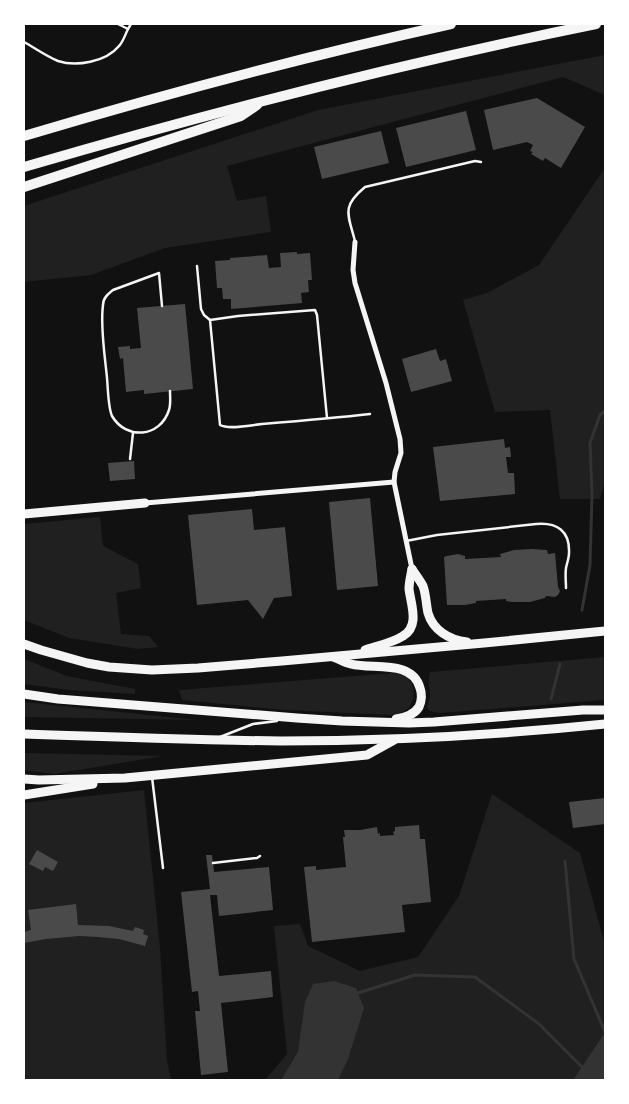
<svg xmlns="http://www.w3.org/2000/svg" width="629" height="1104" viewBox="0 0 629 1104" font-family="Karla,sans-serif">
<rect width="100%" height="100%" fill="#111"/>
<g fill="#202020">
<path d="M605 55V95L563 77 227 166 237 201 266 196 271 232 165 248 91 275 24 282V206L318 110Z"/>
<path d="M605 168V480L600 499H560L550 410 495 412 463 300 487 293 539 265Z"/>
<path d="M100 517 103 546 138 564 141 588 116 593 121 634 149 636 158 647 138 649 69 638 24 620V524Z"/>
<path d="M605 657V700L440 713C436 712 431 713 428 709 426 706 429 701 430 697 430 689 428 680 430 672Z"/>
<path d="M24 659 67 676 135 689V694L69 690 24 684Z"/>
<path d="M394 673C398 674 402 674 405 676 416 684 417 701 407 709 403 713 397 713 392 715L285 710 182 700 179 690Z"/>
<path d="M24 702 197 720 24 717Z"/>
<path d="M24 753H27L163 756 54 774 24 770Z"/>
<path d="M144 790 160 948 167 1061 171 1080H24V803Z"/>
<path d="M492 794 580 853 605 945V1032L573 1080H265L287 1054 274 926 300 924 308 946 360 971 418 957 459 896Z"/>
</g>
<g fill="#333">
<path d="M334 981 356 988 364 1008 348 1059 338 1080H281L298 1052 305 1002 313 984Z"/>
<path d="M605 1032V1080H573Z"/>
</g>
<g fill="none" stroke-linecap="round" stroke-linejoin="round">
<g stroke="#333" stroke-width="3">
<path d="M582 610 590 565 592 494 590 443 600 415 605 411"/>
<path d="M551 699 560 664"/>
<path d="M565 861 574 959 605 1032"/>
<path d="M358 993 415 975 475 977 539 1024 582 1067"/>
</g>
</g>
<g fill="#4a4a4a">
<path d="M537 98 585 127 561 168 545 158 543 161 531 154 533 152 530 151 533 145 527 142 493 150 484 110Z"/>
<path d="M466 111 476 150 406 167 396 128Z"/>
<path d="M381 131 389 163 322 179 314 147Z"/>
<path d="M297 252V254L310 253 312 280H308L309 292 301 293 302 303 231 309V299H223L222 288H217L215 261 230 260V258L267 255 269 268 281 267 280 253Z"/>
<path d="M185 304 193 389 144 394V390L126 392 123 358 120 359 118 347 130 346V349L141 348 137 308Z"/>
<path d="M436 349 440 361 446 359 452 381 411 392 402 359Z"/>
<path d="M504 439 505 448 510 447 511 457H506L508 473H514L515 494 440 501 433 447Z"/>
<path d="M134 461 135 479 110 481 108 463Z"/>
<path d="M370 498 378 586 337 590 329 502Z"/>
<path d="M252 509 254 530 285 527 292 596 274 598 263 619 248 600 197 605 188 515Z"/>
<path d="M532 549 547 550 548 554 555 553 558 587 560 591 558 595 555 597 546 596 545 598 530 602H512L506 601V599L476 601V603L465 605H447L444 557 447 556 458 554 465 556V559L501 557 500 554 514 550Z"/>
<path d="M605 798V824L573 828 569 802Z"/>
<path d="M419 825 420 839H425L431 902 402 905 405 932 312 942 304 867 316 866V870L346 867 343 837H345L344 830H360L377 827 378 834 380 833V836L394 835 393 832 395 831V827Z"/>
<path d="M37 850 58 862 53 871 45 867 43 871 29 864Z"/>
<path d="M206 855H212L214 872 269 867 273 910 219 916 217 895H210L219 976 271 971 273 997 221 1003 228 1072 201 1075 195 1011H200L198 991 192 992 181 892 210 889Z"/>
<path d="M76 904 78 925 109 926 133 931 135 927 144 930 143 934 148 936 145 946 119 939 98 937 79 936 46 939 24 943V932L31 930 28 910Z"/>
</g>
<g fill="none" stroke-linecap="round" stroke-linejoin="round">
<g stroke="#f5f5f5" stroke-width="2.5">
<path d="M118 24 128 29 131 24"/>
<path d="M24 42C35 48 46 56 58 61 76 67 106 62 119 46 123 42 125 35 128 29"/>
<path d="M355 241C348 214 341 207 365 187L475 161 481 162"/>
<path d="M197 266 201 309 204 315 210 320 220 425C229 430 251 425 262 424 298 421 334 418 370 414"/>
<path d="M162 306 159 273 113 290C108 294 103 298 103 305 100 327 105 356 107 378 108 388 108 407 112 416 126 440 160 438 169 410 171 404 170 398 170 391"/>
<path d="M210 320 238 316 315 310 317 315 327 418"/>
<path d="M130 459 133 433"/>
<path d="M406 541 437 535 536 524C557 522 570 531 569 553 569 558 567 563 566 568 565 575 566 582 566 588"/>
<path d="M220 737 253 724 277 721"/>
<path d="M152 777 163 868"/>
<path d="M213 863 257 858 260 856"/>
</g>
<g stroke="#f5f5f5" stroke-width="5">
<path d="M355 242 353 270 355 283 386 383 400 439 401 453 395 472 394 482 412 569"/>
<path d="M145 503 394 482"/>
</g>
<g stroke="#f5f5f5" stroke-width="9">
<path d="M24 514 145 503"/>
<path d="M412 569C415 574 420 580 423 586 426 594 426 604 428 613 433 630 449 640 467 642"/>
<path d="M24 644 41 650 87 663 109 667 152 670 198 668 282 661 484 643 605 631"/>
<path d="M365 650C377 646 392 643 403 636 420 626 411 605 409 589 409 582 411 575 412 569"/>
<path d="M333 657C339 659 345 663 351 664 372 670 412 659 420 688 422 693 422 701 419 707 414 715 405 717 396 719"/>
<path d="M24 694 58 699 297 718 342 721 409 723 434 722 583 710H605"/>
<path d="M24 734C109 737 195 740 281 741 389 741 498 735 605 724"/>
<path d="M24 779 39 780 125 778 367 755 394 740"/>
<path d="M24 795 93 784"/>
</g>
<g stroke="#f5f5f5" stroke-width="10">
<path d="M24 136C165 94 307 56 451 24"/>
<path d="M24 167C212 112 403 63 596 24"/>
<path d="M24 187 241 116 257 105"/>
</g>
</g>
<rect width="629" height="1104" fill="none" stroke="#ffffff" stroke-width="50"/>
</svg>
